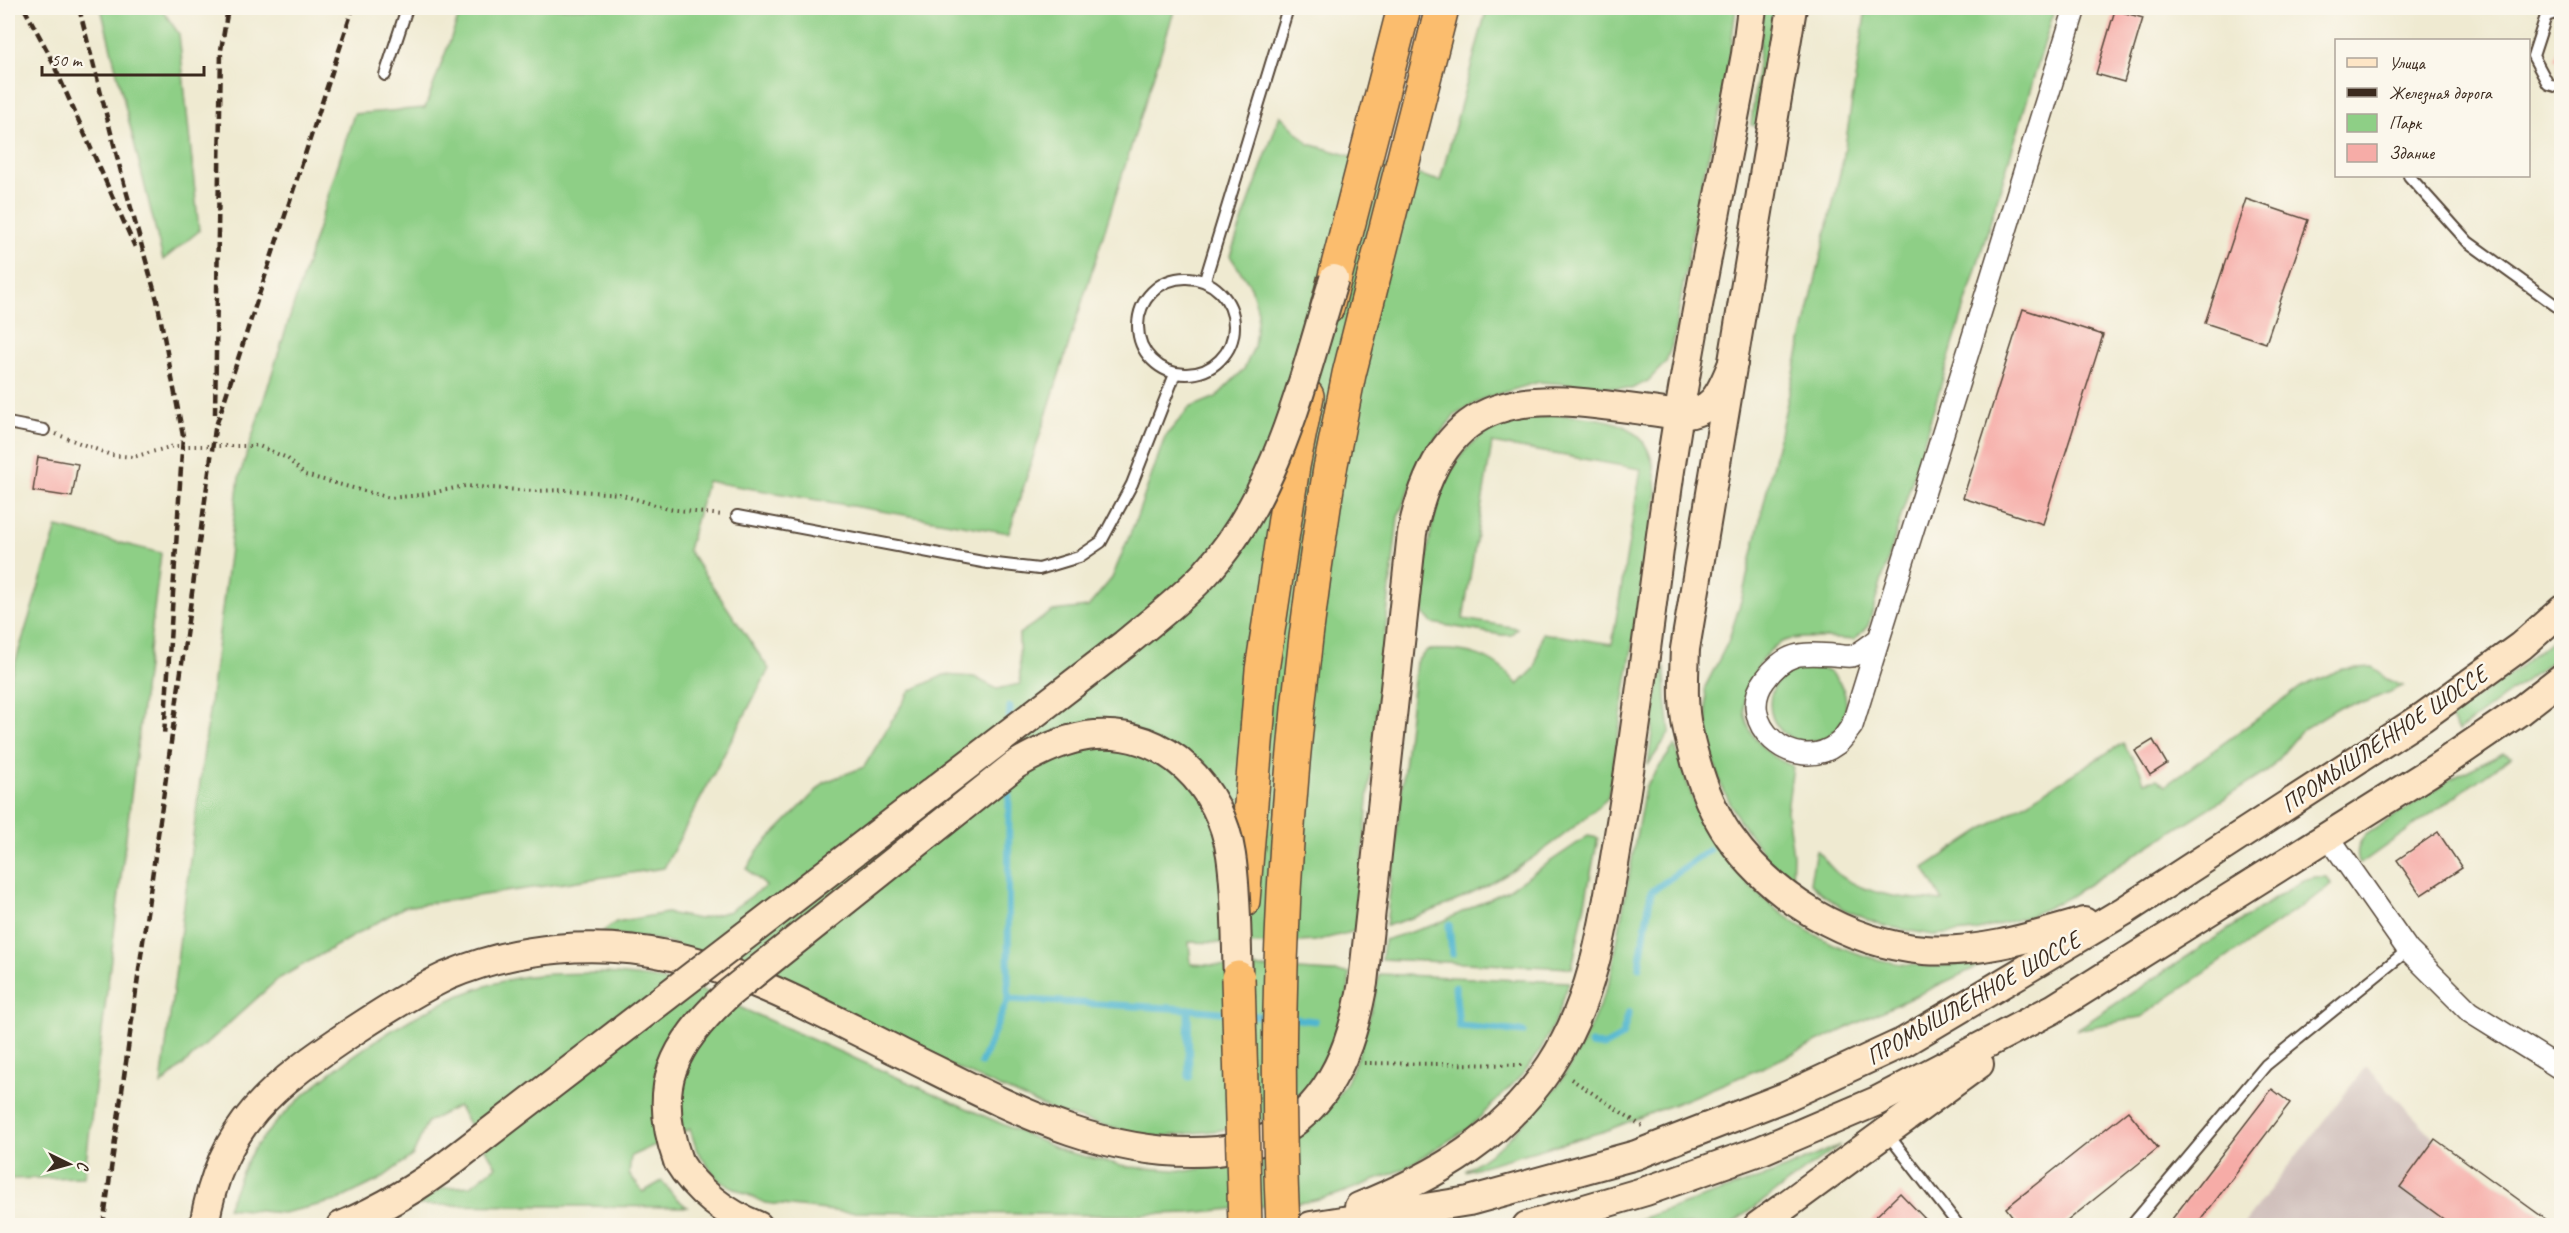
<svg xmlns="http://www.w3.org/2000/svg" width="2569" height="1233" viewBox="0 0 2569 1233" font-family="Caveat,sans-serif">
<rect width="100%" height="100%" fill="#fbf7ec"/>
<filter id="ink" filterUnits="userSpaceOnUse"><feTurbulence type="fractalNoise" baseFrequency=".0167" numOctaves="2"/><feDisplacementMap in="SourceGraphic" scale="12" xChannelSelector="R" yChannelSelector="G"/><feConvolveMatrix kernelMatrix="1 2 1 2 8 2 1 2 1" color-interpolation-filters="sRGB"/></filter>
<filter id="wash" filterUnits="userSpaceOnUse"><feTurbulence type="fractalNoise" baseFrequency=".008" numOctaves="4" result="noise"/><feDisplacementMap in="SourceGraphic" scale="24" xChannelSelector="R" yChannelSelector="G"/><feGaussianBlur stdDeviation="1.35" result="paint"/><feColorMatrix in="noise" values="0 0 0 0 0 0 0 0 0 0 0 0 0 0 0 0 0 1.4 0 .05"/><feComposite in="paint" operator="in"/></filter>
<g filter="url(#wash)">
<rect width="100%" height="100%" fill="#efead1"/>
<path fill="#d0c0bc" d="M2366 1066 2435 1139 2555 1225 2242 1226Z"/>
<g fill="#8ecf86" stroke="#647c52" stroke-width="1.5">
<path d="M101 8H161L179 34 199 231 163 260Z"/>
<path d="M462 8H1175L1009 533 707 481 688 550 769 669 664 868 404 907 278 979 161 1085 239 478 354 114 425 108Z"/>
<path d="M1487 8H1736L1724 98 1700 187 1674 339 1666 362 1648 381 1631 389 1539 382 1485 398 1455 415 1425 452 1398 517 1376 714 1356 931 1315 941 1266 944 1189 942 1191 964 1350 973 1348 994 1340 1027 1328 1058 1309 1087 1262 1120 1222 1130 1156 1137 1106 1126 1056 1112 669 942 602 932 616 922 667 913 699 919 730 911 766 886 747 869 758 850 825 782 864 767 910 691 944 675 974 677 997 689 1020 684 1019 634 1053 611 1088 607 1112 578 1135 522 1165 437 1189 408 1216 397 1244 369 1254 347 1258 312 1251 287 1230 256 1280 115 1309 144 1440 181Z"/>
<path d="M1764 8H1774L1761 127 1751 125Z"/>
<path d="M1866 8H2055L1868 626 1854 640C1832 639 1806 635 1784 641 1771 646 1759 662 1754 675 1751 682 1746 689 1745 696 1739 729 1765 756 1793 766L1787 811 1793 855 1792 882 1767 859 1739 820 1721 785 1709 745 1705 687 1728 642 1742 598 1843 160Z"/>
<path d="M1552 414C1613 420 1653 417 1657 492L1608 798C1558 843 1498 886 1434 910 1419 916 1402 921 1386 926L1416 662 1427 650C1465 648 1494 654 1518 685L1535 668 1542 633 1612 644 1641 469 1492 443 1463 619 1517 628 1511 635H1502L1432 623 1424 614 1422 600C1429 541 1433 454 1498 427 1515 420 1533 417 1552 414Z"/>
<path d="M57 527 161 553 84 1177 8 1179V686Z"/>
<path d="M2561 633V654L2458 731 2448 716 2502 681Z"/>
<circle cx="1808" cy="704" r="38"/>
<path d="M1665 667 1666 698 1670 732 1648 765 1658 684Z"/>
<path d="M2373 667 2386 679 2403 686 2366 702 2341 706 2303 729 2268 771 2067 898 2030 916 1975 931 1933 935 1884 926 1843 909 1822 894 1810 882 1816 850C1823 857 1830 867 1838 874 1867 896 1908 899 1943 901L1924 868 1980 831 2123 743 2140 770 2144 782 2157 779 2166 785 2301 687 2342 669Z"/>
<path d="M1675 745C1686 781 1698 819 1720 850 1768 917 1845 964 1928 966 1950 966 1971 963 1992 960L1766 1066 1687 1099 1605 1131 1465 1171 1503 1144 1533 1113 1559 1084 1583 1043 1610 981 1645 787Z"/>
<path d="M2503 753 2512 756 2360 864C2355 853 2358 845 2364 836L2449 780Z"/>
<path d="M1588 836 1598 838 1572 968 1382 959 1384 940 1437 924 1508 890Z"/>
<path d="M2315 877H2327L2332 885 2141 1017 2076 1030 2303 880Z"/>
<path d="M607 973 652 978 703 991 1063 1151 1129 1167 1187 1171 1227 1164 1331 1105 1347 1082 1357 1058 1373 1004 1379 974 1569 982 1557 1017 1541 1049 1523 1074 1469 1128 1402 1170 1336 1195 1306 1202 1190 1213 1118 1215 843 1212 765 1203 719 1181 697 1151 690 1129 631 1156 629 1174 643 1192 662 1181 674 1196 687 1207 412 1205 443 1188 471 1186 496 1166 458 1106 427 1122 413 1155 379 1180 336 1201 283 1213 227 1208C236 1189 243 1163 256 1146 311 1076 420 1001 507 980 539 972 575 974 607 973Z"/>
<path d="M1840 1145 1730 1225H1623L1775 1173Z"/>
</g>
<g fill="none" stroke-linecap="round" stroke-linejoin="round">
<g stroke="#50b6cf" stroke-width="7">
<path d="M1009 724 1010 707"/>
<path d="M1449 925 1452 954"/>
<path d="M1639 967 1651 892 1709 850"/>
<path d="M1455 987 1459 1026 1523 1032"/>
<path d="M1008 999 1188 1009 1189 1077"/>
<path d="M1188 1009 1230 1013"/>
<path d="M1247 1015 1272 1017"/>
<path d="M1289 1018 1315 1021"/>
<path d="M1591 1044 1604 1046 1622 1036 1629 1012"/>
<path d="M981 1063 1008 999 1009 780"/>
</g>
</g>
<g id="blocks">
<g fill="#f6aca7">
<path d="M2115 10 2143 18 2124 82 2096 74Z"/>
<path d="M2562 36V62L2554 59Z"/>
<path d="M2246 199 2308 220 2266 343 2205 323Z"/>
<path d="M2023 309 2103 335 2043 524 1963 498Z"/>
<path d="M38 457 78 464 72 497 33 491Z"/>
<path d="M2153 740 2167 764 2150 775 2135 751Z"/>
<path d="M2438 832 2462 868 2421 895 2397 860Z"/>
<path d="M2562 1018V1047L2553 1044Z"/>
<path d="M2272 1089 2290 1103 2196 1226H2180L2172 1219Z"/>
<path d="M2128 1111 2158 1148 2061 1226H2020L2006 1208Z"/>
<path d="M2435 1139 2555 1226H2453L2400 1187Z"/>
<path d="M1900 1193 1932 1226H1866Z"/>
</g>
</g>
</g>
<g filter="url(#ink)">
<use href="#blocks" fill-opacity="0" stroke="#564739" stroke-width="1.5"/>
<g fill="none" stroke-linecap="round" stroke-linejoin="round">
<defs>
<g id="service">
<path d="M2562 11 2546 16 2533 56 2548 84 2562 88"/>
<path d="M385 75 407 8"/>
<path d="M2409 176 2468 242 2562 310"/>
<circle cx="1186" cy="326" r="48"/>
<path d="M1205 280 1288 8"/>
<path d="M8 423 44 430"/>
<path d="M737 516 988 563 1039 569 1079 557 1101 542 1132 484 1175 374"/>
<path d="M1886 1132 1959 1226"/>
<path d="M2131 1226 2266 1065 2408 950"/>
</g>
<g id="minor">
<path d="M1879 639C1871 644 1860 654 1852 656 1846 657 1839 655 1833 655 1802 653 1786 651 1765 680 1733 722 1794 777 1837 744 1843 740 1847 732 1852 726L2075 8"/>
<path d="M2328 836 2408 950 2470 1012 2561 1069"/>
</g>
<g id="secondary">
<path d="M1792 8 1685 649C1684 676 1682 705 1688 731 1696 767 1708 806 1729 836 1773 899 1847 943 1924 950 1979 954 2032 937 2084 922"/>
<path d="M678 1161C696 1191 726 1214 758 1226"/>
<path d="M1359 1207C1438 1175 1503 1138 1551 1065 1593 1001 1604 925 1616 852 1638 727 1651 602 1669 477 1690 335 1720 194 1746 54L1752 8"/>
<path d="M204 1226C220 1124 274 1084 355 1030 384 1011 415 991 447 976 517 946 598 940 672 956 749 972 830 1018 901 1053 1001 1102 1102 1161 1217 1151 1267 1146 1307 1122 1332 1078 1349 1049 1357 1016 1363 983L1412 533C1447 366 1549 399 1680 415 1715 412 1721 392 1733 363"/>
<path d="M341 1226C383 1208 416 1189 452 1161"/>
<path d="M1311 1226 1469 1201 1636 1155 1785 1097 1904 1042 2124 911 2423 717 2521 646 2562 610"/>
<path d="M1527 1226 1646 1191 1762 1150 1877 1101 2053 1009 2438 767 2517 713 2562 678"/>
<path d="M1758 1226 1979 1064"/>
</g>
<g id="trunk">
<path d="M1327 308 1404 8"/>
<path d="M1330 469 1349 374 1442 8"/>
<path d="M1243 901 1262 670 1293 466 1307 396"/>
</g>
</defs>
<use href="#service" stroke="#564739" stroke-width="14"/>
<use href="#minor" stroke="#564739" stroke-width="24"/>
<use href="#secondary" stroke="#564739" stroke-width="32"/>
<use href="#trunk" stroke="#564739" stroke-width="36"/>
<g stroke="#564739" stroke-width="4" stroke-dasharray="1.5 4.5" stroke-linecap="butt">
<path d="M56 434 111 455 133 457 174 446H259L287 458 305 475 390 498 421 495 465 486 533 491 566 490 619 494 668 509 722 515"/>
<path d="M1364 1063 1522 1065"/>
<path d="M1571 1079 1642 1126"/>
</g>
<use href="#service" stroke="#fff" stroke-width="10"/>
<use href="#minor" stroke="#fff" stroke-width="21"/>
<use href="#secondary" stroke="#fde5c5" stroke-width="28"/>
<use href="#trunk" stroke="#fbbd6e" stroke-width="33"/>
<g stroke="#3b2a1e" stroke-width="4.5" stroke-dasharray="9 4.5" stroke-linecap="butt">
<path d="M24 8 48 52 135 247"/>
<path d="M79 8 122 176 157 300 183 436 164 736"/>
<path d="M215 414 221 50 228 8"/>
<path d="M103 1226 215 429 353 8"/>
</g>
<defs>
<g id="secondary-bridge">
<path d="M452 1161 1125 644C1152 621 1181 600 1205 574 1279 493 1302 381 1334 279"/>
<path d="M678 1161C651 1086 673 1046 728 994L1015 765C1039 751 1067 737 1095 735 1167 730 1221 787 1231 855 1237 895 1236 937 1238 978"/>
</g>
<g id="trunk-bridge">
<path d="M1238 978 1245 1226"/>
<path d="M1283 1226C1271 972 1289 719 1330 469"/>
</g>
</defs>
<use href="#secondary-bridge" stroke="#564739" stroke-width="32" stroke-linecap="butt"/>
<use href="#trunk-bridge" stroke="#564739" stroke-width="36" stroke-linecap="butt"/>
<use href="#secondary-bridge" stroke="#fde5c5" stroke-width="28"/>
<use href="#trunk-bridge" stroke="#fbbd6e" stroke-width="33"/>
</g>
</g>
<g text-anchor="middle" stroke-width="5" stroke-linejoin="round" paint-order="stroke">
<g font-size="24" fill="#3b2a1e" stroke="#fbf7ec">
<text transform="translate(2384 739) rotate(-34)" y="8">ПРОМЫШЛЕННОЕ ШОССЕ</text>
<text transform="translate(1973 998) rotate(-30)" y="8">ПРОМЫШЛЕННОЕ ШОССЕ</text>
</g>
</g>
<rect width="2569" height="1233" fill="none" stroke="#fbf7ec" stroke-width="30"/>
<rect x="2335" y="39" width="195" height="138" fill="#fbf7ec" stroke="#aea59a" stroke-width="1.5"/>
<rect x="2347" y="58" width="30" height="9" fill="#fde5c5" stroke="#aea59a" stroke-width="1.5"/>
<text x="2389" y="69" font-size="18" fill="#3b2a1e">Улица</text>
<rect x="2347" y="88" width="30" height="9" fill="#3b2a1e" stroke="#aea59a" stroke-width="1.5"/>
<text x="2389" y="99" font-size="18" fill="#3b2a1e">Железная дорога</text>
<rect x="2347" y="114" width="30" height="18" fill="#8ecf86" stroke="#aea59a" stroke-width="1.5"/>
<text x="2389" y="129" font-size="18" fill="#3b2a1e">Парк</text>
<rect x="2347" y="144" width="30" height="18" fill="#f6aca7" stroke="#aea59a" stroke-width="1.5"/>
<text x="2389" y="159" font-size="18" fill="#3b2a1e">Здание</text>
<g transform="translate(69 1164) rotate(95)" stroke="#fbf7ec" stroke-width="4.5" paint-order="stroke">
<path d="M0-4.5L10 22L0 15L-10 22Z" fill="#3b2a1e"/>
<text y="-9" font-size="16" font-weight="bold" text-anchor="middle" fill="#3b2a1e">С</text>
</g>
<path d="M42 66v9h162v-9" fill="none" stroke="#3b2a1e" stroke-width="3"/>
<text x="51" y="66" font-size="18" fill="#3b2a1e" stroke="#fbf7ec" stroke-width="4.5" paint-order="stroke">50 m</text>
</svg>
